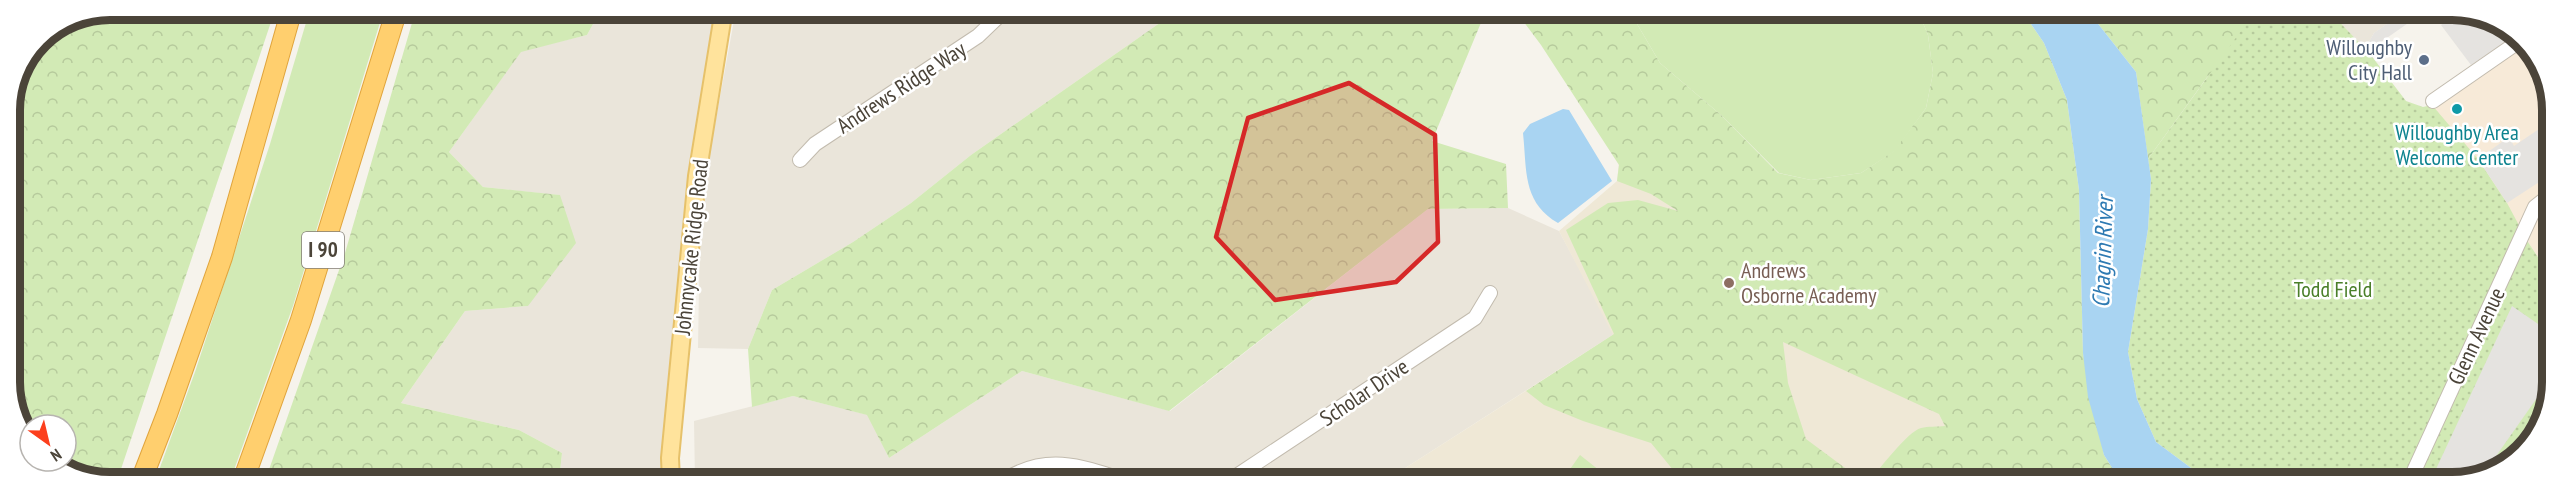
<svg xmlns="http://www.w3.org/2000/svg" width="2561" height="491" viewBox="0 0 2561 491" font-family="'PT Sans Narrow',sans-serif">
<defs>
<pattern id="forest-crowns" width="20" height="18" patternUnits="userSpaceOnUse" patternTransform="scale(1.5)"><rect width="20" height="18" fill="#d2eab5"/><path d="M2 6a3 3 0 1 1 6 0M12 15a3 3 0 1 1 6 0" fill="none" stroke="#b6ca9c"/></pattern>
<pattern id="park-dots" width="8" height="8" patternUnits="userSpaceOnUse" patternTransform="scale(1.5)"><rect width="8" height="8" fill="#d2eab5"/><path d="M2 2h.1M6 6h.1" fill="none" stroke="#b6ca9c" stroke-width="1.8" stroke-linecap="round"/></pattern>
</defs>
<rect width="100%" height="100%" fill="#f6f3ec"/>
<g fill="#eae5da">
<path d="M2328 10H2396L2400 15 2374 33 2367 45 2363 47Z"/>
<path d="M1174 13 971 155 911 203 853 242 772 290 748 349 698 348 700 227 709 157 735 15Z"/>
<path d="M598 15H720L667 481H559L562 453 519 430 401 403 465 311 528 306 559 195 483 187 449 152 521 51 587 35Z"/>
<path d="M1508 208 1559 231 1614 334 1385 481H695L694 421 793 396 868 415 889 458 1022 371 1170 411 1428 209Z"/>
</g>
<g fill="#f7ead8">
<path d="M2523 43 2550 90V190L2521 230 2432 105Z"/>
<path d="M2550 204 2551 277 2528 242 2536 221Z"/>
</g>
<path fill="#efe8d6" d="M1621 144 2076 482 1385 481 1613 335 1559 231 1617 181Z"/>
<g fill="#d2eab5">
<path d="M1918 11 1928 35 1933 73 1926 108 1895 151 1861 173 1811 180 1779 173 1721 115 1660 63 1630 12Z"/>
<path d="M308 16H382L293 306 230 481H155L195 372 270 144Z"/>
<path d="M1580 455 1614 482H1561Z"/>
</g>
<g fill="url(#forest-crowns)">
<path d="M2328 10 2208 76 2148 159 2136 72 2088 11Z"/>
<path d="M1918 11H2022L2044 43 2067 100 2079 190 2083 353 2104 455 2121 482H1988L1984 478 1983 482H1868C1880 469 1907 432 1921 428 1928 426 1937 427 1945 426L1939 414 1783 342 1788 383 1806 439 1864 482H1683L1651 443 1583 421 1544 405 1526 391 1614 334 1566 230 1608 203 1638 200 1678 211 1651 194 1617 181 1619 165 1541 45 1517 13 1630 12 1660 63 1721 115 1778 173 1811 180 1861 173 1894 151 1926 108 1933 73 1928 35Z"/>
<path d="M1174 13H1485L1432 141 1506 164 1508 208 1428 209 1169 411 1022 371 889 458 867 415 793 396 752 407 748 349 772 290 853 242 911 203 971 155Z"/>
<path d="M598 15 587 35 521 52 449 152 483 187 560 195 576 243 528 306 465 311 401 403 519 430 562 453 559 481H265L345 253 414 16Z"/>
<path d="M273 16 117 481H96L52 461H66V425H30V435L12 407 11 255 17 252 10 238 9 110 17 71 39 38 72 17Z"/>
</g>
<path fill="url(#park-dots)" d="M2256 10H2328L2370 54 2406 101 2423 107 2432 105 2478 159 2507 203 2528 242 2551 277V395L2518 457 2457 482H2210L2156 442 2137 399 2128 352 2148 229 2151 179 2148 159Z"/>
<g fill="#e5e3e0">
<path d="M2455 10H2465L2517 34 2471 65 2441 25 2457 14Z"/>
<path d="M2404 12 2414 19 2381 42 2383 46 2372 54 2367 45 2374 33Z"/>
<path d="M2545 125 2550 133V175L2507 203 2478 159 2509 137 2514 146Z"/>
<path d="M2512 306 2541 326 2551 360V378L2487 469 2457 482H2430Z"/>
</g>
<g fill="#a9d4f2">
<path d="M2022 11H2088L2136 72 2151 179 2148 229 2128 352 2137 399 2156 442 2210 482H2121L2104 455 2088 397 2083 353 2079 190 2067 100 2044 43Z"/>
<path d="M1563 109 1569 110 1612 181 1558 223C1522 202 1527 170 1523 133L1530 124Z"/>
</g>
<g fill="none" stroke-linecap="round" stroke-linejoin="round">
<defs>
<g id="minor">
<path d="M2433 101 2521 40"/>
<path d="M800 160 815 144 978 36 1001 14"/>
<path d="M1003 481C1046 453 1081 466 1126 481"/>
<path d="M1229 481 1475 318 1490 293"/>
<path d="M2409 482 2535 207 2550 195"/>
</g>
<path id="major" d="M671 481 670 458 697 176 723 15"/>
<g id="highway">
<path d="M141 481 167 414 222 257 290 16"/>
<path d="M243 481 301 320 395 16"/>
</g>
</defs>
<use href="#minor" stroke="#c2bbae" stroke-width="16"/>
<use href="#major" stroke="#e6c16a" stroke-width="20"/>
<use href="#highway" stroke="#e0a43c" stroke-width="22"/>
<use href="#minor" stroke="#fff" stroke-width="14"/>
<use href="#major" stroke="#ffe39c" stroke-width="16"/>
<use href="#highway" stroke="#ffcf6e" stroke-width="20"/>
</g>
<path fill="#d62828" fill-opacity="0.2" stroke="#d62828" stroke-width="4.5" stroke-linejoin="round" d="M1349 83 1435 135 1438 242 1396 282 1275 300 1216 237 1248 118Z"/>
<circle fill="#5c6f8a" stroke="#fff" stroke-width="2" cx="2424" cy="60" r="6"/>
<circle fill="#0f9aa8" stroke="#fff" stroke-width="2" cx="2457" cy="109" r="6"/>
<circle fill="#8d6e63" stroke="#fff" stroke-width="2" cx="1729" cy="283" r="6"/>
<g text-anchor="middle" stroke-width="5" stroke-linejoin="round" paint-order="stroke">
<rect fill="#fff" stroke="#817c74" stroke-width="1.5" x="302" y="232" width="42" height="36" rx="4.5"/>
<g font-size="21" font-weight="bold" fill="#4b4439">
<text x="323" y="257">I 90</text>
</g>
<g font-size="22" fill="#4e5e75" stroke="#fff" text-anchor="end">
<text x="2412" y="55">Willoughby<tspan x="2412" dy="25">City Hall</tspan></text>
</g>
<g font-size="22" fill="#4b4439" stroke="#fff">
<text transform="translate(901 87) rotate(-33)" y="8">Andrews Ridge Way</text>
<text transform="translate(691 247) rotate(-84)" y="8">Johnnycake Ridge Road</text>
<text transform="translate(2476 336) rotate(-65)" y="8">Glenn Avenue</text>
<text transform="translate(1364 392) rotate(-34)" y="8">Scholar Drive</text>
</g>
<g font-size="22" fill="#0d838f" stroke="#fff">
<text x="2457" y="140">Willoughby Area<tspan x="2457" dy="25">Welcome Center</tspan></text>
</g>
<g font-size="22" fill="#785e54" stroke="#fff" text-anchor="start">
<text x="1741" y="278">Andrews<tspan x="1741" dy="25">Osborne Academy</tspan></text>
</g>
<g font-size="22" fill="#4a7f2a" stroke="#fff">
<text x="2333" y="297">Todd Field</text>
</g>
<g font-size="24" font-style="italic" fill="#2e7ab2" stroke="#fff">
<text transform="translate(2103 252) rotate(-88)" y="8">Chagrin River</text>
</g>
</g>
<path d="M0 0H2561V491H0ZM110 20H2452A90 90 0 0 1 2542 110V382A90 90 0 0 1 2452 472H110A90 90 0 0 1 20 382V110A90 90 0 0 1 110 20Z" fill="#fff" fill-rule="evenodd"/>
<path fill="none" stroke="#4b4439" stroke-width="8" d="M110 20H2452A90 90 0 0 1 2542 110V382A90 90 0 0 1 2452 472H110A90 90 0 0 1 20 382V110A90 90 0 0 1 110 20Z"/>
<g transform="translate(48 443) rotate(146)"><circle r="28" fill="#ffffff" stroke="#b7b4b0" stroke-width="1.5"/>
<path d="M0-4.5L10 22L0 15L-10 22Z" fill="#fc3f1d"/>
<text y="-9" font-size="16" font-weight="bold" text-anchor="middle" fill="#4b4439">N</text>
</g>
</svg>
